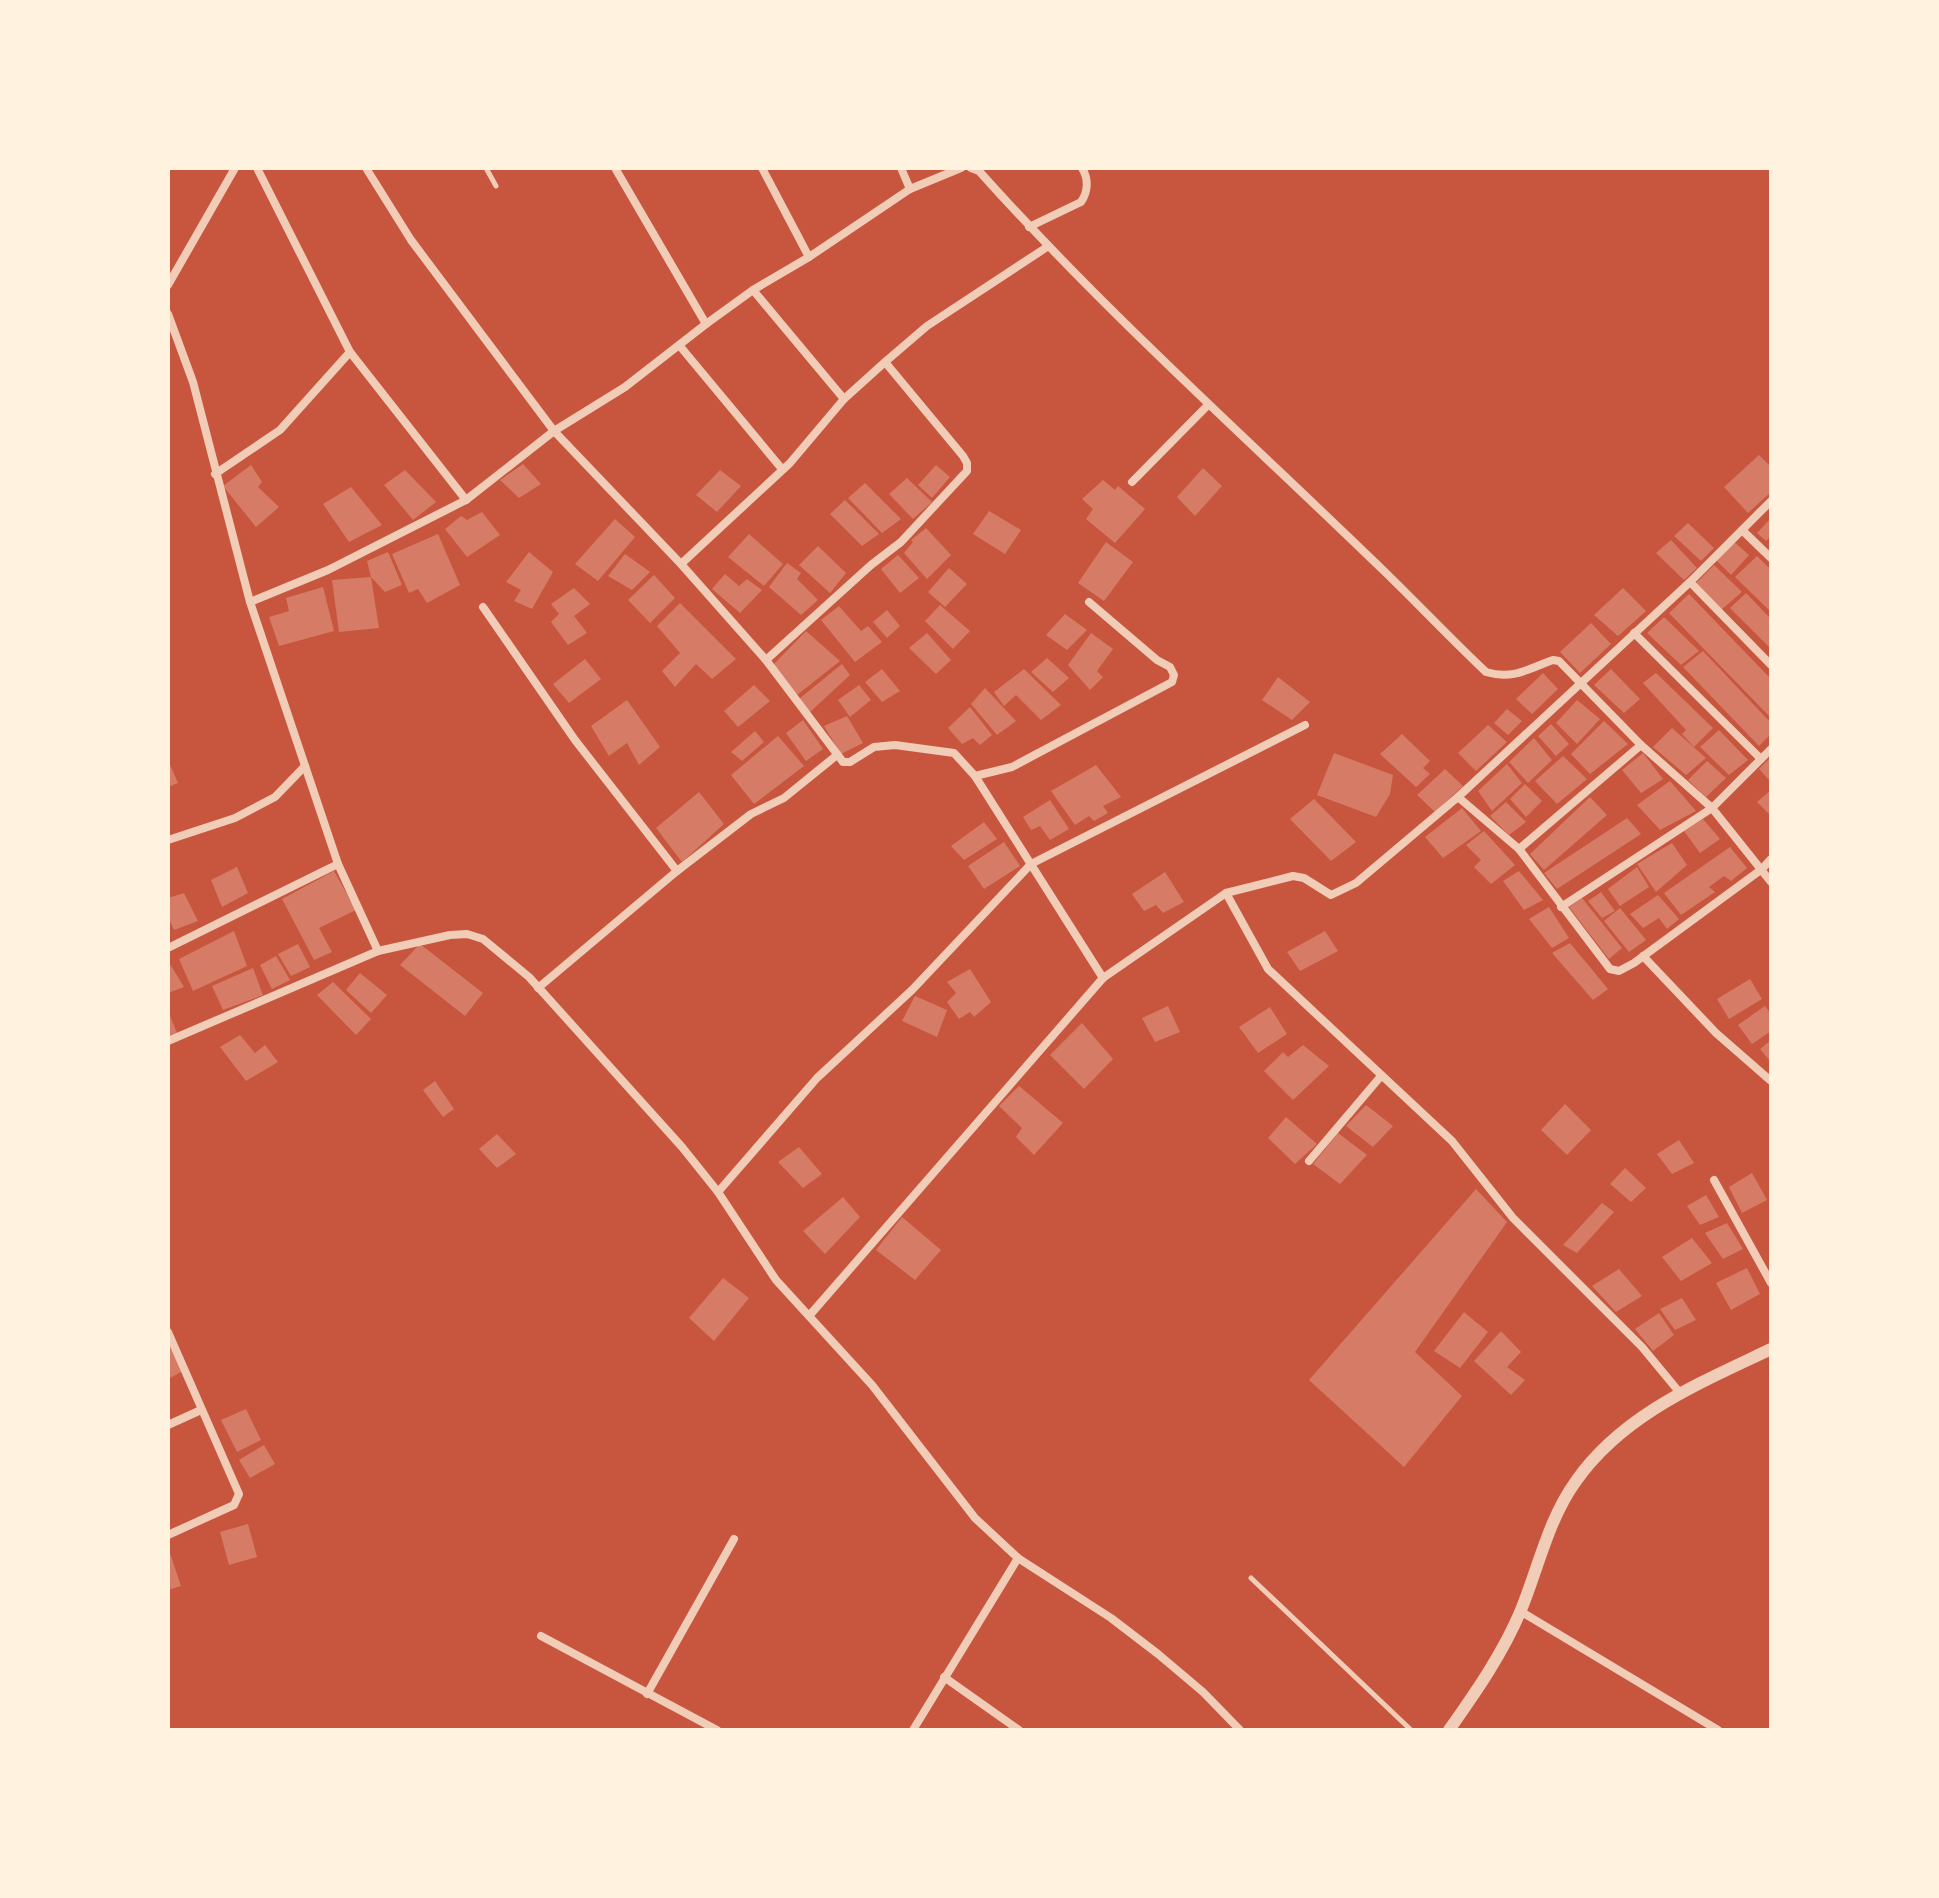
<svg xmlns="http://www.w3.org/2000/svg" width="1939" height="1898" viewBox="0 0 1939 1898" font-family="Roboto,sans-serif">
<rect width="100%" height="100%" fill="#c8553d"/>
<g fill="#d67c66">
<path d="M1759 455 1771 467V492L1748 513 1724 487Z"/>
<path d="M523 464 541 484 519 498 500 480Z"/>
<path d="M251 465 262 482 258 487 279 507 256 527 223 486Z"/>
<path d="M936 465 950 477 932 498 918 485Z"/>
<path d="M1203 468 1222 486 1195 516 1177 497Z"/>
<path d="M405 470 436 502 413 520 384 485Z"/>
<path d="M720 470 741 486 717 512 696 495Z"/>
<path d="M907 478 932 502 913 519 889 494Z"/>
<path d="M1103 480 1115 490 1118 486 1145 509 1115 543 1086 519 1093 509 1082 499Z"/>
<path d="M865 483 901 519 882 533 848 498Z"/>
<path d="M351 487 382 525 349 542 323 504Z"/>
<path d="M845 500 879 534 862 546 830 514Z"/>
<path d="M989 511 1021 530 1005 554 973 534Z"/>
<path d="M482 512 500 535 467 557 445 529 461 516 467 520Z"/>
<path d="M1771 518V536L1766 541 1757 533Z"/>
<path d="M615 519 635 537 598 581 575 564Z"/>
<path d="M1688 523 1714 548 1701 561 1674 536Z"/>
<path d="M926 528 951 555 927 579 904 553 913 542 911 540Z"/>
<path d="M438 534 460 585 427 603 418 589 409 593 392 554Z"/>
<path d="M749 534 783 564 764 586 728 557Z"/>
<path d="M1671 540 1697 568 1684 580 1656 553Z"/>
<path d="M1733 541 1749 555 1731 575 1716 560Z"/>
<path d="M1106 542 1133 562 1104 601 1078 583Z"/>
<path d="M818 546 846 573 830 593 799 565Z"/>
<path d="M388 552 402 585 385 592 371 577 367 561Z"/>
<path d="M529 552 553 572 532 609 514 601 521 590 506 582Z"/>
<path d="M625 554 650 572 632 590 608 576Z"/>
<path d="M898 555 919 578 900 593 881 569Z"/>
<path d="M1757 556 1771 570V612L1735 577Z"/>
<path d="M787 563 801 573 797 579 818 600 801 615 769 587Z"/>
<path d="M1714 565 1742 592 1721 610 1696 583Z"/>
<path d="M949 568 967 584 945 607 928 592Z"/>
<path d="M725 574 739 586 747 579 762 590 740 613 712 589Z"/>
<path d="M654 575 675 598 650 623 628 600Z"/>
<path d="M371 577 379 628 339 632 332 580Z"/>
<path d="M323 587 334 631 279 646 269 617 289 611 286 598Z"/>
<path d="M574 588 590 604 574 616 587 633 568 645 551 622 559 614 551 604Z"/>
<path d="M1623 588 1646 611 1618 636 1594 615Z"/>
<path d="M1746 593 1771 619V649L1730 608Z"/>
<path d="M1689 594 1771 679V718L1669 613Z"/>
<path d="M680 603 736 659 712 679 696 664 675 687 662 671 680 653 657 626Z"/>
<path d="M940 605 970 631 953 649 925 621Z"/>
<path d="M839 606 861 631 868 626 882 642 855 662 821 620Z"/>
<path d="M887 610 900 626 887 638 873 622Z"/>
<path d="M1065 614 1087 630 1067 650 1046 635Z"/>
<path d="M1664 617 1699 651 1681 665 1647 633Z"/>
<path d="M1591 623 1611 644 1580 673 1560 652Z"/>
<path d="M806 631 840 661 797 695 772 666Z"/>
<path d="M927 633 951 660 936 674 909 648Z"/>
<path d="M1091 633 1113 649 1097 671 1103 677 1090 690 1068 665Z"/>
<path d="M1703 651 1771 723V734L1759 746 1683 667Z"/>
<path d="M1047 658 1069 678 1053 692 1031 672Z"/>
<path d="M585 659 601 679 569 703 553 684Z"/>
<path d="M842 664 850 675 810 712 799 699Z"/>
<path d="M882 669 900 691 882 702 865 682Z"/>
<path d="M1024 669 1061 705 1041 720 1016 695 1004 706 994 692Z"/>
<path d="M1611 669 1640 699 1624 713 1594 685Z"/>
<path d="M1543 673 1558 689 1532 714 1516 699Z"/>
<path d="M1656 673 1713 728 1694 747 1682 734 1686 730 1643 683Z"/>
<path d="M1278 677 1310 702 1292 720 1262 700Z"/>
<path d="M754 685 770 701 738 727 724 711Z"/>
<path d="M859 685 871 700 850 717 838 700Z"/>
<path d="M985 688 1016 721 997 735 971 704Z"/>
<path d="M627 700 660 747 639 765 627 743 609 756 591 726Z"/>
<path d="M1577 700 1600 719 1577 744 1556 723Z"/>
<path d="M970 707 992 735 980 745 973 738 962 744 948 728Z"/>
<path d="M1507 709 1522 721 1508 735 1494 723Z"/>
<path d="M847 716 863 743 841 754 824 726Z"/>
<path d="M803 720 823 749 806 761 786 733Z"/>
<path d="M1604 721 1628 744 1590 774 1571 754Z"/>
<path d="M1551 724 1569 744 1556 756 1538 736Z"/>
<path d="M1488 725 1507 742 1476 771 1458 753Z"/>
<path d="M1672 728 1706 758 1686 775 1653 747Z"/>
<path d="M1719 730 1748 760 1729 775 1700 747Z"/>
<path d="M755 731 764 742 742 761 731 752Z"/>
<path d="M1402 734 1430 761 1423 768 1430 774 1416 787 1380 754Z"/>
<path d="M778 736 804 766 754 804 731 775Z"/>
<path d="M1534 738 1552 760 1528 783 1509 762Z"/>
<path d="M1334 753 1393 775 1390 794 1376 817 1317 795Z"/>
<path d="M1643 753 1663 779 1641 793 1622 770Z"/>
<path d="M1563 756 1587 779 1557 804 1535 781Z"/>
<path d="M1769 759 1771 761V782L1759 769Z"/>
<path d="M168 760 178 783 168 787Z"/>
<path d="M1707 761 1726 778 1706 797 1688 780Z"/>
<path d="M1507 764 1522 783 1492 811 1478 791Z"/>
<path d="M1096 765 1121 797 1103 806 1108 813 1094 821 1089 816 1075 825 1051 791Z"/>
<path d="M1445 769 1463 786 1435 812 1417 795Z"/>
<path d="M1670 781 1696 811 1660 830 1637 805Z"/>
<path d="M1525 784 1542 801 1526 817 1510 799Z"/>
<path d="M1771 790V816L1757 802Z"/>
<path d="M699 792 724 824 682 862 656 828Z"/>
<path d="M1590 797 1607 815 1544 870 1530 854Z"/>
<path d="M1314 799 1356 842 1331 861 1290 819Z"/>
<path d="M1050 800 1069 829 1050 840 1040 826 1031 830 1023 817Z"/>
<path d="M1506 802 1526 822 1509 835 1490 816Z"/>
<path d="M1462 808 1481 831 1443 858 1425 837Z"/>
<path d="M1627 818 1641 834 1557 889 1544 873Z"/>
<path d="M1703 819 1720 839 1700 853 1684 831Z"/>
<path d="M984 822 997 839 964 860 951 846Z"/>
<path d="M1484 831 1515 865 1491 884 1474 867 1481 860 1466 845Z"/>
<path d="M1004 842 1020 866 984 889 968 866Z"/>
<path d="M1672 843 1687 865 1656 892 1637 864Z"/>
<path d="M1730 847 1747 868 1731 881 1724 876 1709 887 1715 892 1681 915 1664 893Z"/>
<path d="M237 867 248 893 222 907 211 880Z"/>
<path d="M1637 867 1649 887 1620 906 1608 889Z"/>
<path d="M334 871 356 910 319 928 332 952 314 960 282 899Z"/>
<path d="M1519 871 1543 900 1524 910 1503 881Z"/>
<path d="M1165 872 1184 902 1163 913 1156 905 1144 911 1132 894Z"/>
<path d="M1601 892 1615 911 1602 918 1588 901Z"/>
<path d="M184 893 198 921 174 930 168 917V898Z"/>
<path d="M1658 895 1679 919 1667 929 1659 918 1643 928 1630 914Z"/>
<path d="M1582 898 1622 948 1609 959 1569 907Z"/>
<path d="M1549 907 1569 938 1552 948 1529 919Z"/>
<path d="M1620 908 1646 940 1629 952 1604 921Z"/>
<path d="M234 931 247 966 193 991 179 959Z"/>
<path d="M1325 931 1338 951 1300 971 1287 952Z"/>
<path d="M1570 943 1608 989 1593 1000 1552 953Z"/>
<path d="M298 944 310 967 291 976 278 954Z"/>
<path d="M420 944 483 993 465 1016 400 965Z"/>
<path d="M276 956 290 980 272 989 260 965Z"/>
<path d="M168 961 184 987 168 993Z"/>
<path d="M253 968 263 995 223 1010 212 986Z"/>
<path d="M970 969 991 1002 974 1017 970 1012 959 1019 947 1002 956 993 947 982Z"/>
<path d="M360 973 387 995 371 1013 346 990Z"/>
<path d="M1750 979 1762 999 1729 1019 1717 999Z"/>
<path d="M333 982 371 1019 356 1035 317 995Z"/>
<path d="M915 996 947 1010 937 1037 902 1021Z"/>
<path d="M1168 1006 1180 1032 1155 1042 1142 1018Z"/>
<path d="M1765 1006 1771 1014V1031L1752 1044 1738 1025Z"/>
<path d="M1270 1007 1287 1034 1258 1053 1239 1027Z"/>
<path d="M168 1011 177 1033 168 1036Z"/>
<path d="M1082 1023 1113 1059 1084 1089 1050 1055Z"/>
<path d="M240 1035 255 1053 265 1045 278 1062 246 1081 220 1047Z"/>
<path d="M1771 1040V1062L1760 1049Z"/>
<path d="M1303 1045 1329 1066 1293 1100 1264 1071 1283 1052 1288 1057Z"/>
<path d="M435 1081 454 1109 443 1117 423 1090Z"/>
<path d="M1019 1086 1063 1123 1034 1155 1016 1137 1022 1128 999 1106Z"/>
<path d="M1565 1104 1591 1130 1567 1155 1541 1130Z"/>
<path d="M1366 1105 1393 1126 1373 1147 1346 1126Z"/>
<path d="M1286 1117 1317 1144 1295 1164 1268 1138Z"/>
<path d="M1338 1133 1367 1155 1340 1184 1313 1164Z"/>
<path d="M497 1134 516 1154 497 1168 479 1149Z"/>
<path d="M1679 1140 1694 1163 1672 1174 1657 1154Z"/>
<path d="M799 1147 822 1174 803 1188 778 1162Z"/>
<path d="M1625 1168 1646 1188 1631 1202 1610 1184Z"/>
<path d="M1752 1173 1767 1200 1742 1213 1729 1187Z"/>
<path d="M1476 1189 1507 1222 1415 1352 1462 1396 1404 1467 1309 1380Z"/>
<path d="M1706 1195 1719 1217 1700 1225 1687 1206Z"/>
<path d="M843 1197 860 1217 825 1254 803 1231Z"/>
<path d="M1602 1203 1614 1212 1577 1253 1563 1245Z"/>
<path d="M902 1217 941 1250 915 1280 876 1250Z"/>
<path d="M1727 1223 1743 1249 1723 1259 1705 1233Z"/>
<path d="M1692 1238 1712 1263 1681 1281 1662 1257Z"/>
<path d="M1747 1268 1760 1294 1731 1310 1716 1283Z"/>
<path d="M1619 1269 1642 1296 1616 1312 1592 1286Z"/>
<path d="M723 1278 749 1298 714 1341 689 1318Z"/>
<path d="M1682 1298 1696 1320 1675 1330 1660 1309Z"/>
<path d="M1464 1312 1488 1332 1460 1368 1434 1351Z"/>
<path d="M1659 1313 1674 1335 1653 1351 1635 1329Z"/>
<path d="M1501 1331 1521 1352 1507 1367 1525 1380 1511 1395 1474 1361Z"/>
<path d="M168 1342 183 1371 168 1379Z"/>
<path d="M246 1409 261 1440 237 1452 221 1420Z"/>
<path d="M264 1445 275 1464 250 1478 239 1460Z"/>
<path d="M248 1524 257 1557 229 1565 220 1532Z"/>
<path d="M168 1547 181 1586 168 1590Z"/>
</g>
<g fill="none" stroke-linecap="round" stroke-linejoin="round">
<g stroke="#f1ccb7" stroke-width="5">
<path d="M486 168 496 186"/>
<path d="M1251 1578 1411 1730"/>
</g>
<g stroke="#f1ccb7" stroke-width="8">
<path d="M257 168 350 352 466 500"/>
<path d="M366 168 411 240 554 431 681 564 766 660 843 762H850L874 747 895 745 954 753 975 776 1103 978"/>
<path d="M615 168 706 324"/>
<path d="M762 168 809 257 910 189 961 168"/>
<path d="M901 168 910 189"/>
<path d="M971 168 979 171C1106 313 1249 440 1386 573 1420 606 1452 640 1486 672 1513 680 1528 669 1553 660L1559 661 1641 745 1712 808 1771 882"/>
<path d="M1029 227 1081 202C1088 192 1089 179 1082 168"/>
<path d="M168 285 235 168"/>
<path d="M753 290 844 399"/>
<path d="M168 314 193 382 250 602 338 864 378 951"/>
<path d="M679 345 782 469"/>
<path d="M215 474 280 430 350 352"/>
<path d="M1132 482 1208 405"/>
<path d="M1742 530 1771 558"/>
<path d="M681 564 790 463 844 399 885 362 927 326 1047 247"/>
<path d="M1690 582 1771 665"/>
<path d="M250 602 328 570 466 500 554 431 625 387 706 324 753 290 809 257"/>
<path d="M483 607 575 740 677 871"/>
<path d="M1634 633 1761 759"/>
<path d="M766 660 871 565 901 542 967 471V463L963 456 885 362"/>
<path d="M975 776 1012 767 1172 682 1174 675 1170 667 1157 660 1089 602"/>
<path d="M1458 797 1519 849 1610 969 1619 971 1634 963 1762 869 1771 859"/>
<path d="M168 840 235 818 275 797 305 766"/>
<path d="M1519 849 1641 745"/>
<path d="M1226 893 1268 969 1452 1141 1513 1218 1642 1347 1680 1393"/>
<path d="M1561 907 1712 808 1771 749"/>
<path d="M168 948 338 864"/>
<path d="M1643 956 1716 1033 1771 1081"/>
<path d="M538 988 677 871 751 814 784 798 837 755"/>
<path d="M168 1041 378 951 450 935 467 934 483 939 529 977 682 1147 718 1192 776 1280 872 1385 975 1518 1018 1558 1111 1618 1158 1654 1203 1692 1240 1730"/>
<path d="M1309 1161 1381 1076"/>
<path d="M1714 1180 1771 1283"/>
<path d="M718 1192 817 1078 912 990 1031 864 1305 725"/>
<path d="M809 1316 1103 978 1226 893 1293 876 1304 878 1331 895 1356 883 1458 797 1690 582 1771 501"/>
<path d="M168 1332 239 1494 234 1505 168 1535"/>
<path d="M168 1425 201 1410"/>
<path d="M1520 1611 1718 1730"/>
<path d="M541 1636 717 1730"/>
<path d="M944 1677 1019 1730"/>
<path d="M647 1694 734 1539"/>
<path d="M913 1730 1018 1558"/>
</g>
<path stroke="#f1ccb7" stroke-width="12" d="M1449 1730C1476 1692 1503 1653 1521 1610 1539 1566 1548 1520 1576 1481 1623 1414 1700 1383 1771 1349"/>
</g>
<rect width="1939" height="1898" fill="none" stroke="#fff3e0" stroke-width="340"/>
</svg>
